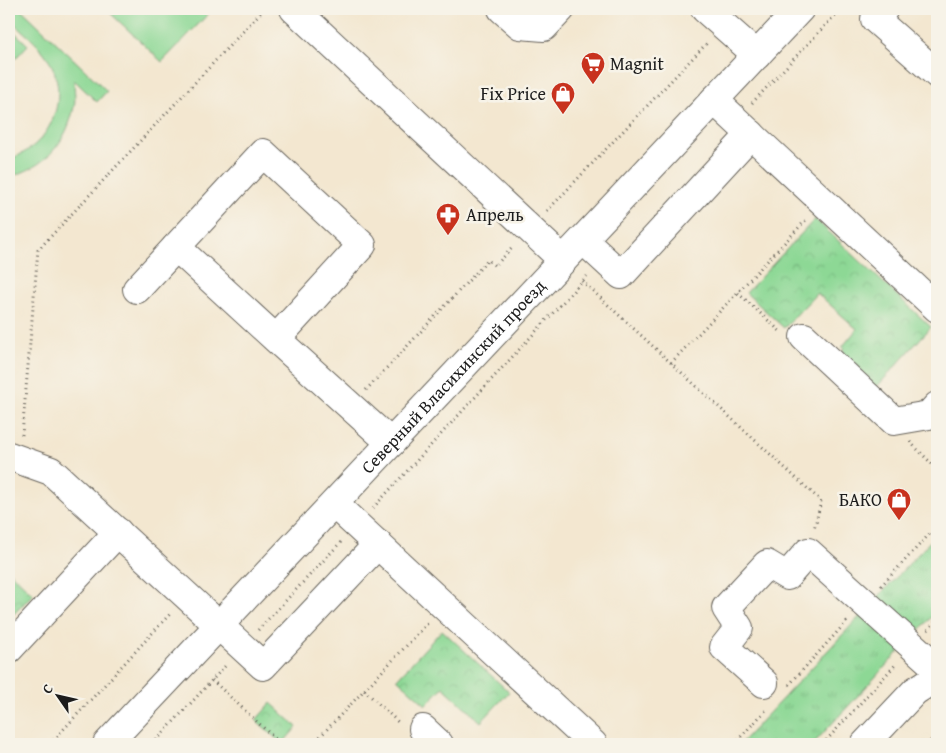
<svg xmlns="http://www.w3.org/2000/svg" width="946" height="753" viewBox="0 0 946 753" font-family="'Gentium Book Plus',serif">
<defs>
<pattern id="grass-tufts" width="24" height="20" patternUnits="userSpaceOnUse" patternTransform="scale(1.25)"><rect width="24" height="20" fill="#8dd895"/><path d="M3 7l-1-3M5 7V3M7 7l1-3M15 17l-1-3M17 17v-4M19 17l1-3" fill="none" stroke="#79b980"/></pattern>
<pattern id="park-crowns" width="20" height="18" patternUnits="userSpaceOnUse" patternTransform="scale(1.25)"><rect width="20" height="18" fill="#8dd895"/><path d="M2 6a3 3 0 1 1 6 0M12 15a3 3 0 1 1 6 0" fill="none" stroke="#79b980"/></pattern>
</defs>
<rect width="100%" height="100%" fill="#f7f3e8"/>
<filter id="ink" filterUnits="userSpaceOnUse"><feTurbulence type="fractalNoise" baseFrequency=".02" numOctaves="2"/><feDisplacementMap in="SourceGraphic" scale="10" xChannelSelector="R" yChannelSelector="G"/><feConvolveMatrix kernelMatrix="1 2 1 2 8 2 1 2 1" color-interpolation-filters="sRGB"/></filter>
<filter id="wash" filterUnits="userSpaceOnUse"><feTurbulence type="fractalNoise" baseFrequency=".0096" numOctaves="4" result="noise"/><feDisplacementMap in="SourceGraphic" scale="20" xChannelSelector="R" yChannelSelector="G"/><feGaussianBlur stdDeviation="1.12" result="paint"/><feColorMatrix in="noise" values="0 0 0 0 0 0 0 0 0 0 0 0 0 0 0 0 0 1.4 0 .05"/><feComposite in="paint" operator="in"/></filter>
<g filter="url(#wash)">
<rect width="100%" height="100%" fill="#f3e7d0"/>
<path fill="url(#grass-tufts)" stroke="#547a58" d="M937 534V611L813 744H740Z"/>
<g fill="url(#park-crowns)" stroke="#547a58">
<path d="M815 219 931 327 874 390 844 363 843 346 857 329 817 293 784 328 746 293Z"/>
<path d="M9 571 33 594 9 619Z"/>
<path d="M442 630 509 692 481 722 443 687 426 705 397 679Z"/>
<path d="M271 703 297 727 282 744 256 720Z"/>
</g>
<g fill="#8dd895" stroke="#547a58">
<path d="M9 9H21L107 91 97 102 74 80C74 89 76 99 74 107 66 144 45 167 9 177V159C50 147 71 98 49 60 39 44 22 31 9 19Z"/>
<path d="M106 9H213L162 62Z"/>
<path d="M9 27 28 45 9 65Z"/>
</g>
</g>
<g filter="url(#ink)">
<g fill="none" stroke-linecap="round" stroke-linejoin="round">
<defs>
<g id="minor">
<path d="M294 9 563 260"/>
<path d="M502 9 520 25 544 27 561 9"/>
<path d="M705 9 757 55"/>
<path d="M884 9 875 19 937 74"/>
<path d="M714 100 937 308"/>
<path d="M583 240 621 275 751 134"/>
<path d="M137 289 176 247"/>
<path d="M804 337 894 421 929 415 937 406"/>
<path d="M276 339 362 245 263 153 176 247 276 339 391 443"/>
<path d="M9 456 51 471 263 666 378 544"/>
<path d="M334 504 593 744"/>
<path d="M9 649 118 532"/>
<path d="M764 683 724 647 739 628 726 608 767 564 787 576 808 552 937 668"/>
<path d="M423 729 439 744"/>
<path id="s1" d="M107 744 800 9"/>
<path d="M865 744 915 691 937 677"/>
</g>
</defs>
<use href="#minor" stroke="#67635b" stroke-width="30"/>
<g stroke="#67635b" stroke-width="3" stroke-dasharray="1 4" stroke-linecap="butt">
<path d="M752 103 841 9"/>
<path d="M547 211 708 42"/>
<path d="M582 281 821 501 814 530"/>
<path d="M738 293 782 333"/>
<path d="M671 363 806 220"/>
<path d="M366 390 488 260 495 266 513 247"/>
<path d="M22 435 38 250 264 9"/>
<path d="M910 442 937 469"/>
<path d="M373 508 587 276"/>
<path d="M930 534 937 541"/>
<path d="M881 586 937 526"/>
<path d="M258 630 341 542"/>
<path d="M928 630 937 620"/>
<path d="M212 680 281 744"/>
<path d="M789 685 849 619"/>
<path d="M364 690 399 723"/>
<path d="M50 744 170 614"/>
<path d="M153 744 227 664"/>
<path d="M313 744 428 623"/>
<path d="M734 744 768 708"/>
<path d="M823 744 897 663"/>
</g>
<use href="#minor" stroke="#fff" stroke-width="28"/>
<path stroke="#1c1c1c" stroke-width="1" d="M927 744 937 733"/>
</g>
</g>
<defs>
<symbol id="supermarket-pin" viewBox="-11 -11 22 30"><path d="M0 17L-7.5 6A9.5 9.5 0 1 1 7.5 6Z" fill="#c8321e" stroke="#f7f3e8"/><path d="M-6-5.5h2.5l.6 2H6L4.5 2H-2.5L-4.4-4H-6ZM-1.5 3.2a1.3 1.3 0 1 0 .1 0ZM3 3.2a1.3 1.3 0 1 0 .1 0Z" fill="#fff"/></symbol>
<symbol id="shop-pin" viewBox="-11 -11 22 30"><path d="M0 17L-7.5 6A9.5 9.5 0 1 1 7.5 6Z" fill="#c8321e" stroke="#f7f3e8"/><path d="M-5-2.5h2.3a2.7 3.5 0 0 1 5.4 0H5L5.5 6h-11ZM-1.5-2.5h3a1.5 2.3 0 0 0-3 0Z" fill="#fff"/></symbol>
<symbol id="pharmacy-pin" viewBox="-11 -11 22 30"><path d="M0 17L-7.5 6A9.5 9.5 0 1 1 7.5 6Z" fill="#c8321e" stroke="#f7f3e8"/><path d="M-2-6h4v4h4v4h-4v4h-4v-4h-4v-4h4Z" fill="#fff"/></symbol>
</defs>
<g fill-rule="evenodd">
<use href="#supermarket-pin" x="579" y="50" width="28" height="38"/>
<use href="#shop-pin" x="549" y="80" width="28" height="38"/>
<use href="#pharmacy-pin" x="434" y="201" width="28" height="38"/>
<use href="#shop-pin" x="885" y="486" width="28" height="38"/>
</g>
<g text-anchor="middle" stroke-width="5" stroke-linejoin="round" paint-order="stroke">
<g font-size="18" fill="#1c1c1c" stroke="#f7f3e8" text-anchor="start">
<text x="610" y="70">Magnit</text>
<text x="546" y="100" text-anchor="end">Fix Price</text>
<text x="466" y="221">Апрель</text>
<text x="882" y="506" text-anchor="end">БАКО</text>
</g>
<g font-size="18" fill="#1c1c1c" stroke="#f7f3e8">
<text dy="6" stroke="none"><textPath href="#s1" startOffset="505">Северный Власихинский проезд</textPath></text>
</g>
</g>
<rect width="946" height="753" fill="none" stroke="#f7f3e8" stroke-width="30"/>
<g transform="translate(58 696) rotate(304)" stroke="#f7f3e8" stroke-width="4" paint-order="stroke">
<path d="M0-4L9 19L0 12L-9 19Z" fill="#1c1c1c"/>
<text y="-8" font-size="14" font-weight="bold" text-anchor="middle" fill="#1c1c1c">С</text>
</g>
</svg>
